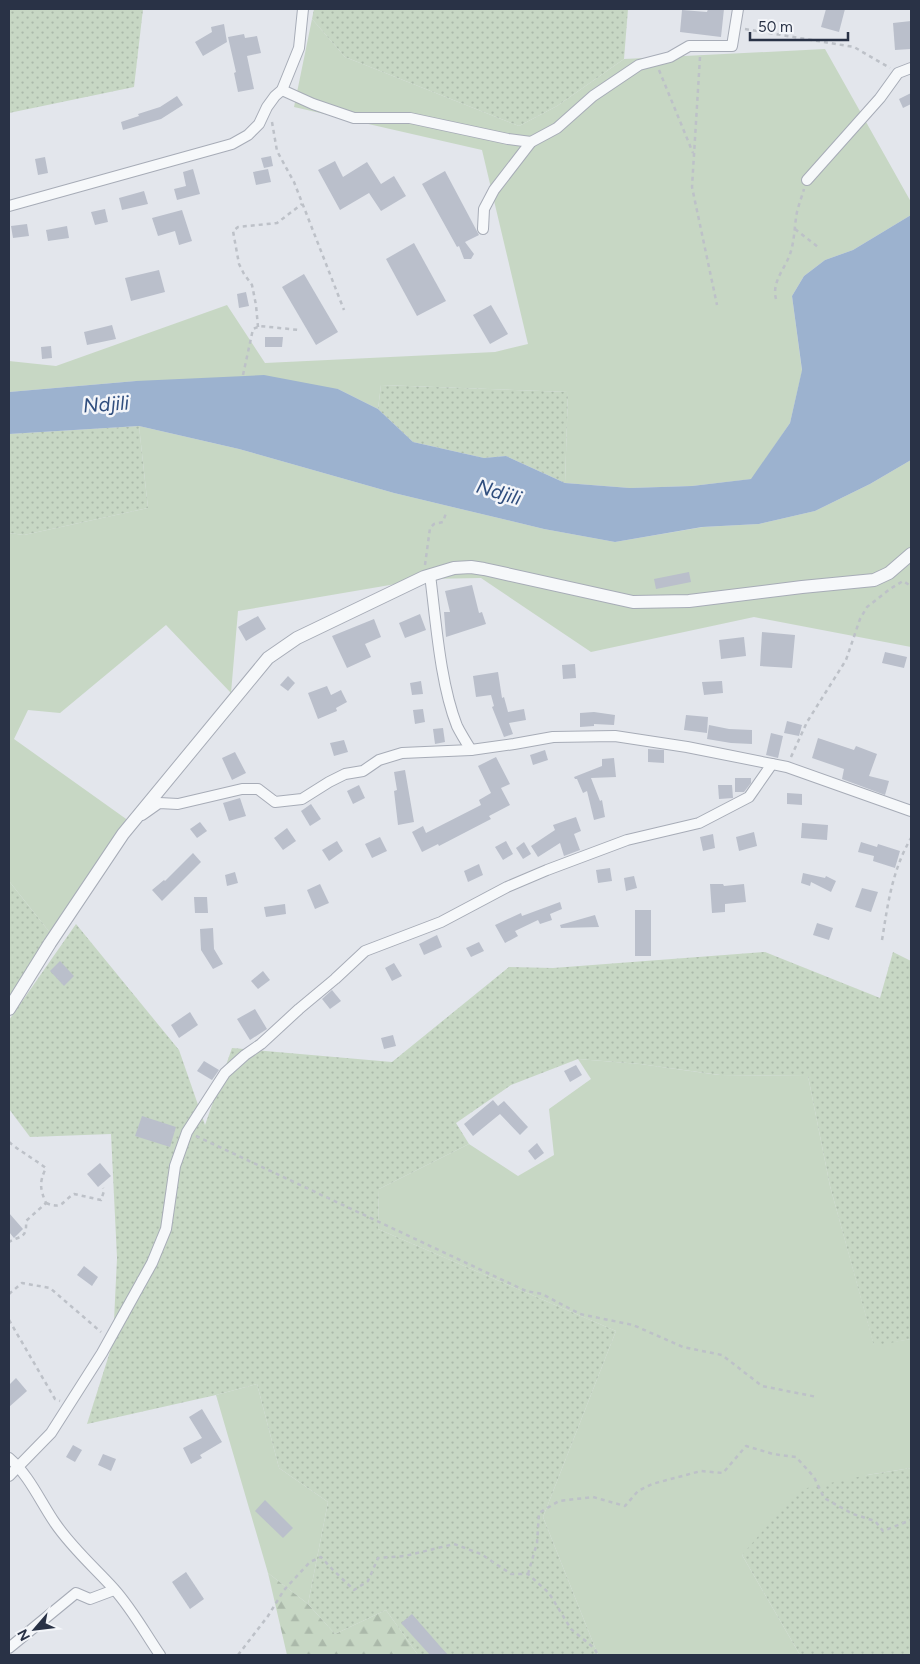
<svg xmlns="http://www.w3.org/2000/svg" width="920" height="1664" viewBox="0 0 920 1664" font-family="Figtree,sans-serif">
<defs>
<pattern id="forest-firs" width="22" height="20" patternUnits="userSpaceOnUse" patternTransform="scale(1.25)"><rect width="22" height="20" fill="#c7d7c4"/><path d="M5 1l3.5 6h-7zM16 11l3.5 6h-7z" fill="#abb9aa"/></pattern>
<pattern id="park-dots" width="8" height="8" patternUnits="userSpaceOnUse" patternTransform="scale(1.25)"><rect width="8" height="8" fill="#c7d7c4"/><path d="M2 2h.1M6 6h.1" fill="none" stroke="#abb9aa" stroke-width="1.8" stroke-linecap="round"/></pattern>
</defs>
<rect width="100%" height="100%" fill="#e3e6ec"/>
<g fill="#c7d7c4">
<path d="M312 19 345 57 519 126 557 106 624 59 825 49 911 202V215L853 250 825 260 804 276 792 296 802 371 790 423 752 479 692 486 630 488 565 483 568 392 381 385 378 409 338 389 136 381 9 392V361L56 366 227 305 265 363 495 352 528 344 482 150 294 107Z"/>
<path d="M139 426 239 449 394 493 544 529 615 542 703 527 759 524 815 511 870 484 911 460V647L754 617 591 652 481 578 425 579 238 611 231 693 166 625 60 713 28 710 14 739 129 821 51 934 9 881V533L24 535 148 508Z"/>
<path d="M578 1059 640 1064 719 1075 808 1076 830 1186 874 1345 911 1339V1468L867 1475 742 1555 800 1655H598L543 1517 616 1331 378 1229 379 1189 469 1144 518 1176 554 1155 549 1109 591 1079Z"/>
<path d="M257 1384 279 1468 328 1502 308 1604 268 1573 216 1395Z"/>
</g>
<path fill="url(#forest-firs)" d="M268 1573 308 1604 335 1634 386 1610 418 1655H287Z"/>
<g fill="url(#park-dots)">
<path d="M9 9H143L134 87 9 113Z"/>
<path d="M314 9H628L624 59 557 106 519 126 345 57 312 19Z"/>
<path d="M381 385 568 392 565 483 506 456 484 458 413 442 378 409Z"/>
<path d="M139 426 148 508 24 535 9 533V434Z"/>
<path d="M9 881 51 934 9 1001Z"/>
<path d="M76 924 179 1050 205 1125 232 1048 392 1062 509 967 553 968 765 952 880 998 893 952 911 961V1339L874 1346 830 1186 808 1076 720 1075 640 1064 578 1059 511 1085 456 1123 469 1144 379 1189 378 1229 616 1331 543 1517 598 1655H418L386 1610 335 1634 308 1604 328 1502 279 1468 257 1384 216 1395 87 1424 113 1342 117 1258 111 1134 30 1137 9 1109V1020Z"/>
<path d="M911 1468V1655H800L742 1555 798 1490 867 1475Z"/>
</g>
<path fill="#9cb2cf" d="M911 215V460L870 484 815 511 759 524 702 527 615 542 544 529 394 493 239 449 139 426 9 434V392L136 381 264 375 338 389 378 409 413 442 484 458 506 456 565 483 630 488 692 486 751 479 790 423 802 370 792 296 804 276 825 260 853 250Z"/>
<g fill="#babfcb">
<path d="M708 9H724L721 37 680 32 682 10 707 12Z"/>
<path d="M826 9H845L839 32 821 27Z"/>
<path d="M911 21V49L895 50 893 23Z"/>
<path d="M224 24 227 42 203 56 195 42 212 32 211 27Z"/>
<path d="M244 34 245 38 257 36 261 53 247 56 254 89 238 92 234 73 236 72 228 37Z"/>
<path d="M911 93V104L903 108 899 99Z"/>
<path d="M177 96 183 105 161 119 123 130 121 122 139 116 138 114 160 107Z"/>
<path d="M271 156 273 166 264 168 261 158Z"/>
<path d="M45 157 48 173 38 175 35 159Z"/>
<path d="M335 161 343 177 367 162 381 184 394 176 406 196 381 211 369 193 340 210 318 170Z"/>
<path d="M193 169 200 194 177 200 174 189 186 186 183 172Z"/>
<path d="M268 169 271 182 256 185 253 172Z"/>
<path d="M445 171 479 235 465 242 474 254 471 259H464L459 246 457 247 422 184Z"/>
<path d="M144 191 148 204 122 210 119 198Z"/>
<path d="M105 209 108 222 95 225 91 212Z"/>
<path d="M182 210 192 241 179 245 175 231 158 236 152 218Z"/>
<path d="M27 224 29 236 13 238 11 226Z"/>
<path d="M67 226 69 238 48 241 46 230Z"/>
<path d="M414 243 446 301 417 316 386 259Z"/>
<path d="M159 270 165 292 131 301 125 278Z"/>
<path d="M304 274 338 332 316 345 282 287Z"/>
<path d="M246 292 249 306 239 308 237 294Z"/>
<path d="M491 305 508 334 490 344 473 315Z"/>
<path d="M112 325 116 339 87 345 84 332Z"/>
<path d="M265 337H283L282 347H265Z"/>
<path d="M51 346 52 358 42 359 41 347Z"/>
<path d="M689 572 691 582 656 589 654 579Z"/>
<path d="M472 585 479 613 482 612 486 624 446 637 444 612H450L445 591Z"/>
<path d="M420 614 426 630 405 638 399 623Z"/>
<path d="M258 616 266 629 246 641 238 627Z"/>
<path d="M374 619 381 637 365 644 371 657 347 668 332 636Z"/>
<path d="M762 632 795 635 792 668 760 666Z"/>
<path d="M744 637 746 656 721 659 719 640Z"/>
<path d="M885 652 907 657 904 668 882 663Z"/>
<path d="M575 664 576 678 563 679 562 665Z"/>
<path d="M498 672 502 698 504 697 508 712 524 709 526 720 509 723 513 734 504 737 492 707 494 706 491 695 476 697 473 676Z"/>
<path d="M288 676 295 683 288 691 280 685Z"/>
<path d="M421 681 423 694 412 695 410 683Z"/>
<path d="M722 681 723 693 704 695 702 682Z"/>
<path d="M327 686 331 695 341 690 347 702 336 708 337 711 318 719 308 693Z"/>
<path d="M423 709 425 722 415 724 413 710Z"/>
<path d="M594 712 615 715 614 725 594 724V726L580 727V713Z"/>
<path d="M686 715 708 717 707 733 684 730Z"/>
<path d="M787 721 802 725 799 736 784 733Z"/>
<path d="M709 725 729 729 752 730V744L731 743 707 739Z"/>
<path d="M443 728 445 742 435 744 433 729Z"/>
<path d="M771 733 783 736 778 758 766 755Z"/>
<path d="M818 738 854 750 856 746 877 754 869 776 889 781 885 795 842 779 844 769 812 758Z"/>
<path d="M344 740 348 752 334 756 330 743Z"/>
<path d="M648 749 664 750V763L648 762Z"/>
<path d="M545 750 548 760 533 765 530 755Z"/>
<path d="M235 752 246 773 232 780 222 758Z"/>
<path d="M496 757 510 784 501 788 510 805 489 816 491 819 439 846 438 844 422 852 412 832 423 826 426 833 481 805 479 800 491 793 478 766Z"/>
<path d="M614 758 616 777 591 778 600 801 602 800 605 817 594 820 587 791 583 793 577 779H575L574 777 602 766V759Z"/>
<path d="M405 770 414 822 398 825 394 791 397 790 394 772Z"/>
<path d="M735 778H751V783L744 792H735Z"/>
<path d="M359 785 365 798 353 804 347 791Z"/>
<path d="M718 785H732L733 798 719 799Z"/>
<path d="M787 793 802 794V805L787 804Z"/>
<path d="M240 798 246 816 229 821 223 803Z"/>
<path d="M311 804 321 819 310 826 301 811Z"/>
<path d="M576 817 581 831 574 834 580 850 564 856 560 843 538 857 531 846 555 830 553 825Z"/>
<path d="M200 822 207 831 197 838 190 829Z"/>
<path d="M802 823 828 825 827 840 801 838Z"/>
<path d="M287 828 296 841 283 850 274 838Z"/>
<path d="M754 832 757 846 739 851 736 837Z"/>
<path d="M713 834 715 848 703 851 700 837Z"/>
<path d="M380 837 387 851 372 858 365 844Z"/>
<path d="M337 841 343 851 329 861 322 850Z"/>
<path d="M506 841 513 854 503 860 495 847Z"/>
<path d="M524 842 531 854 523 859 516 848Z"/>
<path d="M861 842 877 847 878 844 900 851 895 868 873 861 874 856 858 852Z"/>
<path d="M193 853 201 862 162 901 152 890 164 880 165 881Z"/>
<path d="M479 864 483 875 468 882 464 871Z"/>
<path d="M610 868 612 881 598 883 596 870Z"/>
<path d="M235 872 238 883 227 886 225 875Z"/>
<path d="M803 873 825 878 826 876 836 881 831 892 811 882 810 886 801 883Z"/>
<path d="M634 876 637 888 626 891 624 878Z"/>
<path d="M320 884 329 903 315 909 307 890Z"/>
<path d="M710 884H723L724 886 744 884 746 902 725 904V912L712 913Z"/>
<path d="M862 888 878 892 871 912 855 907Z"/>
<path d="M194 897H207L208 913H195Z"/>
<path d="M560 902 562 909 550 914 552 920 540 924 538 920 515 931 518 936 505 943 495 925 521 913 522 916Z"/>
<path d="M285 904 286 914 266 917 264 907Z"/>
<rect x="635" y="910" width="16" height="46"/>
<path d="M595 915 599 927 561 928 560 925Z"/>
<path d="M817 923 833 928 829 940 813 935Z"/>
<path d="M213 928 214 949 223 964 213 969 201 950 200 929Z"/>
<path d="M437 935 442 947 424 955 419 944Z"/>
<path d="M479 942 484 951 471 957 466 948Z"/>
<path d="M60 961 74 976 64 986 50 971Z"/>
<path d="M394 963 402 976 392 981 385 968Z"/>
<path d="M263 971 270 980 258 989 251 981Z"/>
<path d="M332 990 341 1001 330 1009 322 999Z"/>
<path d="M255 1009 267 1029 250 1040 237 1019Z"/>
<path d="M190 1012 198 1025 179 1038 171 1025Z"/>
<path d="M393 1035 396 1046 384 1049 381 1038Z"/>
<path d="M204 1061 219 1070 212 1080 197 1071Z"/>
<path d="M576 1065 582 1075 570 1082 564 1071Z"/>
<path d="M493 1100 498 1106 504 1101 528 1127 520 1135 500 1114 473 1136 464 1124Z"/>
<path d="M142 1116 176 1127 170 1147 135 1136Z"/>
<path d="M537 1143 544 1153 535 1160 528 1151Z"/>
<path d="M100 1163 111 1176 98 1187 87 1174Z"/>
<path d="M9 1213 23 1229 14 1238 9 1232Z"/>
<path d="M84 1266 98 1277 92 1286 77 1275Z"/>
<path d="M16 1378 27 1391 9 1407V1385Z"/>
<path d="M202 1409 222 1442 200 1455 202 1458 191 1464 183 1448 202 1438 189 1417Z"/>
<path d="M73 1445 82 1450 75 1462 66 1457Z"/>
<path d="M103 1454 116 1459 111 1471 98 1465Z"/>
<path d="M265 1500 293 1528 283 1538 255 1511Z"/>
<path d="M186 1572 204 1599 190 1609 172 1582Z"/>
<path d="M412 1614 439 1645 448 1655H430L401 1623Z"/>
</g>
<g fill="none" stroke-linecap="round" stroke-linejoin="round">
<defs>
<g id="minor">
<path d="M282 90 313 104 354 118H410L508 139 531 142"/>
<path d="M807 180 880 98 898 73 911 68"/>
<path d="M9 206 232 144 248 135 259 124 267 107 275 96 282 90 299 48 303 9"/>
<path d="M483 229 484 209 494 190 531 142 557 128 593 96 639 65 670 57 689 46H732L738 9"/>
<path d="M430 575C436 621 440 683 457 726 461 734 466 742 471 750"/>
<path d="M142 815 159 803 178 804 242 789H258L275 802 302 799 329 782 345 774 363 771 379 760 402 753 471 750 514 744 553 737 615 736 687 747 787 767 911 811"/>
<path d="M9 1458C29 1475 40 1501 55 1523 72 1548 94 1567 114 1589 132 1609 145 1633 160 1655"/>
<path d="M9 1476 51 1433 102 1353 152 1263 166 1229 175 1166 187 1132 225 1073 245 1055 261 1044 299 1009 335 979 365 951 441 922 507 887 547 870 627 840 699 823 749 797 772 764"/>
<path d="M9 1648 76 1593 90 1599 114 1590"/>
</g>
<path id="tertiary" d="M9 1009 50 943 123 834 268 658 297 638 424 577 454 568 471 567 484 569 633 602 689 601 802 587 874 580 889 573 911 554"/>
</defs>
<use href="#minor" stroke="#a7acb7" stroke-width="12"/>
<use href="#tertiary" stroke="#a7acb7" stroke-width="14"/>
<g stroke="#bdc1c8" stroke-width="2.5" stroke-dasharray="4 4" stroke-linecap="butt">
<path d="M745 29 854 47 890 68"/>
<path d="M700 57 692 187 717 305"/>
<path d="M659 70 693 153"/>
<path d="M272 122 277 151 294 182 344 310"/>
<path d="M795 229 818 247"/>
<path d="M776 299C772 284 782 272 788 259 795 244 794 227 797 212 799 204 802 196 804 189"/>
<path d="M258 327 256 305 252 285 244 274 239 264 233 231 238 227 277 223 302 204"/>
<path d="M243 375 253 329 260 326 299 330"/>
<path d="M425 565 430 528 434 524 443 522 446 513"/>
<path d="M791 757 807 722 846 660 860 619 867 607 890 589 903 581 911 586"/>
<path d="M882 940C888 903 892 871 911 838"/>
<path d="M196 1136 526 1291 542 1294 580 1314 633 1325 683 1347 722 1355 762 1386 817 1397"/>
<path d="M9 1142C21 1152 34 1159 46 1168 39 1182 40 1189 46 1203L26 1221C27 1239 21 1235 9 1242"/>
<path d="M46 1203C63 1210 62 1201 74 1194L101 1200 104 1191 103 1188"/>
<path d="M9 1294 22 1283 50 1288 101 1332"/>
<path d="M9 1320 55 1399 60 1401"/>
<path d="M528 1574 537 1543 539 1513 559 1501 593 1497 625 1506 638 1491 652 1484 701 1471 723 1473 746 1446 773 1454 796 1457 814 1477 824 1498 853 1514 875 1521 883 1531 911 1520"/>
<path d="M238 1655 268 1616 284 1590 310 1562 321 1557 333 1570 354 1590 368 1581 378 1558 405 1556 454 1544 481 1554 511 1574H528L549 1593 571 1629 594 1648 598 1655"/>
</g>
<use href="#minor" stroke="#f6f8fa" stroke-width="10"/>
<use href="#tertiary" stroke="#f6f8fa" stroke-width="12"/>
</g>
<g text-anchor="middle" stroke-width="5" stroke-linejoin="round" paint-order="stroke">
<g font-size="20" font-style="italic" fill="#304e7e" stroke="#f3f5f9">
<text transform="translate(106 404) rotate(-4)" y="7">Ndjili</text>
<text transform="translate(499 492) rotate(17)" y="7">Ndjili</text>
</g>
</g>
<rect width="920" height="1664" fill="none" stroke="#293246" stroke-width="20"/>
<g transform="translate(35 1629) rotate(242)" stroke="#f3f5f9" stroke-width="4" paint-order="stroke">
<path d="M0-4L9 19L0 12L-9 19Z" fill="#293246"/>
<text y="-8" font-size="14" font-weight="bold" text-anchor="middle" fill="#293246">N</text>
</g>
<path d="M750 32v8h98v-8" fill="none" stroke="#293246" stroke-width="2.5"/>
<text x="758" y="32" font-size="15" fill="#293246" stroke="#f3f5f9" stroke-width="4" paint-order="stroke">50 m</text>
</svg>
